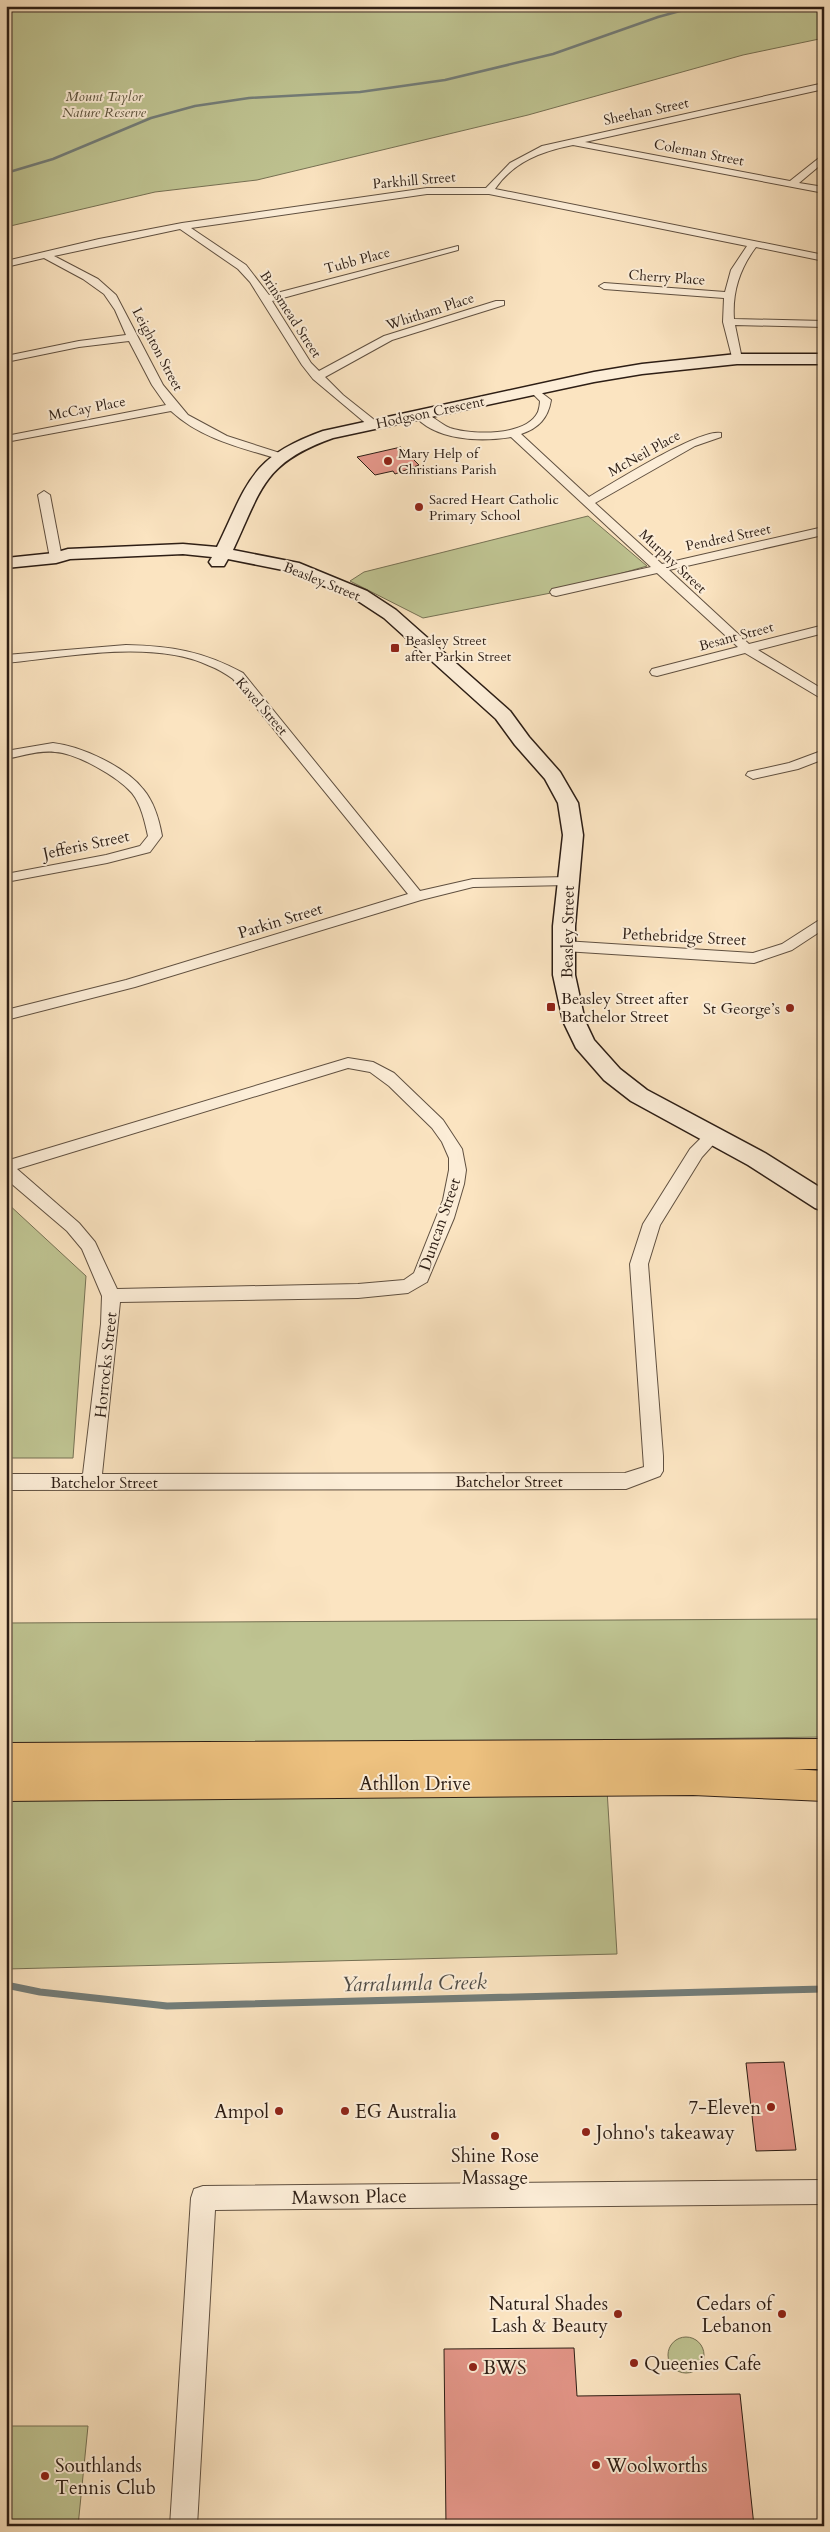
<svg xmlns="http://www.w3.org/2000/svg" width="830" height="2532" viewBox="0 0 830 2532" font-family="Cardo,serif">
<rect width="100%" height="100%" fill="#fbe4c1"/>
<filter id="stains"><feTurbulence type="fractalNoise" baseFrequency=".004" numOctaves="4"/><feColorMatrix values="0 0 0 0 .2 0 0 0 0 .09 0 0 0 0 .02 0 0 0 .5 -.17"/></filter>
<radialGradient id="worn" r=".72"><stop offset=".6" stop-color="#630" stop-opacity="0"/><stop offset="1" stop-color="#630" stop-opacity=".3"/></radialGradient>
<g fill="#bfc492" stroke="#767154">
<path d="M6 6H824V38L743 55 528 115 257 180 155 192 6 227Z"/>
<path d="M588 516 647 566 556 592 423 618 350 581 364 572Z"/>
<path d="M6 1202 86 1276 73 1458H6Z"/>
<path d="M824 1619V1737L604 1740 617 1954 6 1969V1623Z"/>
<circle cx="686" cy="2355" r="18"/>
<path d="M6 2426H88L78 2526H6Z"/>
</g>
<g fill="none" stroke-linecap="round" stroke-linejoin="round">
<path stroke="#737d79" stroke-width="2.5" d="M6 173 53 159 151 118 195 106 249 98 360 92 445 80 553 54 658 17 698 6"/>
<path stroke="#737d79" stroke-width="7" d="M6 1985 40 1992 167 2006 824 1989"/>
</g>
<g fill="#e49689" stroke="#2d1e15">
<path d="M401 447 419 465 395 474 393 471 375 475 357 457Z"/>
<path d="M784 2062 796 2150 756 2151 746 2063Z"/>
<path d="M574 2348 577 2396 740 2394 754 2526H446L444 2349Z"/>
</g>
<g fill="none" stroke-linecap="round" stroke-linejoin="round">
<defs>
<g id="street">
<path d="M824 83V89L585 142 790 181 824 154V162L799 183 824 187V193L573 145C542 151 513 162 495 189L824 255V261L756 247C740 268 732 292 734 319L824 321V327L735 325 742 359 741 361H733L723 322 724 298 604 289 599 286 604 283 725 292 731 270 747 246 489 194H427L191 228 246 265 269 295 458 246V250L272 301 311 363 319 371 384 336 496 301H504V305L392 340 325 377 343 395 377 422V426H369L313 379 302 365 250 282 238 269 180 229 54 256 98 279 116 295 163 385 188 415 227 436 283 454V458H275C238 447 200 438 171 411L6 442V436L166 405 152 385 129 341 79 347 6 362V356L79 341 126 335 115 310 104 294 83 279 44 258 6 267V261L99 239 182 223 427 188H486L510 163 542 146Z"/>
<path d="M534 387 551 400C548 418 539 428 521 434L589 497C611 484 700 428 721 433V437L695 446 595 503 662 564 819 528 823 529V535L669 570 749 644 824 625V633L758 650 824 690V700L745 653 657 676 652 675 650 672 652 669 738 647 657 573 556 596 552 595 550 592 552 589 651 567 511 437C480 442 435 441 413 414L415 412C426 409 439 424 450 428 471 435 526 437 538 412 539 409 540 404 540 401L529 390Z"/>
<path d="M44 491 50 495 62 558 56 562 50 558 38 495Z"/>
<path d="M126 645C171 646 203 651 243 673L420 891 473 879 568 877 575 881 568 885 473 887 421 900 135 987 6 1020V1010L126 980 408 894 233 679C226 674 218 669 210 666 153 639 67 657 6 663V655Z"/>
<path d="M53 743C81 746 126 767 143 789 154 802 159 819 162 836L150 852 107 863 6 882V874L106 855 140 846 148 836C145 822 141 804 132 793 118 777 77 753 55 752 39 750 22 756 6 759V751Z"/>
<path d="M824 750V759L798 769 753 779 746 775 748 772 789 763Z"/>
<path d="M824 917V929L792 950 754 963 564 951 556 946 564 941 753 953 782 944Z"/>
<path d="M348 1058 373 1062 394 1073 443 1120 462 1149 466 1170 464 1184 454 1218 427 1282 408 1293 358 1298 120 1302 102 1474 625 1473 644 1467 630 1264 643 1224 690 1149 708 1131H720L722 1135 702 1157 660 1225 648 1264 663 1456V1471L660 1476 626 1489 6 1490V1474H83L101 1324 102 1296 82 1249 67 1231 6 1179V1161ZM348 1068 370 1072 389 1086 432 1128 442 1142 449 1158V1170L443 1200 414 1273 404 1280 358 1284 117 1289 95 1242 79 1223 17 1169Z"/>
<path d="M824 2180V2204L215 2210 197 2526H170L191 2198 194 2189 203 2186Z"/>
</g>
<path id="secondary" d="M737 354H824V364H737L642 374 594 382 333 438C263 463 262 488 233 550L299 563 367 591 396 610 510 711 529 737 560 772 578 803 583 835 575 926V975L585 1021 594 1040 620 1069 647 1090 765 1153 824 1190V1211L815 1208 748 1165 631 1101 604 1080 576 1048 563 1021 553 975V926L563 835 558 803 545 779 515 745 496 719 384 618 355 599 288 571 228 559 224 566H212L209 562 212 557 183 554 70 559 56 563 6 568V558L54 553 68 549 183 544 217 547C248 483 250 457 323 431L594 372 642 364Z"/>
<path id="primary" d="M824 1739V1769H793L824 1771V1801L693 1795 6 1801V1743Z"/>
</defs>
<use href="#street" stroke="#605040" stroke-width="2"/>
<use href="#secondary" stroke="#2d1e15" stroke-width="3"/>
<use href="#primary" stroke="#2d1e15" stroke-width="2"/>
<use href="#street" fill="#fcedd7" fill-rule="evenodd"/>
<use href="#secondary" fill="#fcedd7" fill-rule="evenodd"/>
<use href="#primary" fill="#eec280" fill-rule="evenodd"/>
</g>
<g fill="#8f2418" stroke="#fcedd7" stroke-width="2">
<circle cx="388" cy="461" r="5"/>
<circle cx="419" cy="507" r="5"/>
<rect x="390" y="643" width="10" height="10" rx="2.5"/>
<rect x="546" y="1002" width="10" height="10" rx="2.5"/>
<circle cx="790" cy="1008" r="5"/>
<circle cx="771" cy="2107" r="5"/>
<circle cx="279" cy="2111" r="5"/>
<circle cx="345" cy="2111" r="5"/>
<circle cx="586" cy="2132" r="5"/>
<circle cx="495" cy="2136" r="5"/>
<circle cx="618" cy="2314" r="5"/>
<circle cx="782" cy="2314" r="5"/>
<circle cx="634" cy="2363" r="5"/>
<circle cx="473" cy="2367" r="5"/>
<circle cx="596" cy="2465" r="5"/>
<circle cx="45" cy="2476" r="5"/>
</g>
<g text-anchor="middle" stroke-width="4" stroke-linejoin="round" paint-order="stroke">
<g font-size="14" font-style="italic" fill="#59503a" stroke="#fcedd7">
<text x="104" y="101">Mount Taylor<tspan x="104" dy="16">Nature Reserve</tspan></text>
</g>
<g font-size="14" fill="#2d1e15" stroke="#fcedd7">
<text transform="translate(646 111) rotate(-12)" y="5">Sheehan Street</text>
<text transform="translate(699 152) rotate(11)" y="5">Coleman Street</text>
<text transform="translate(414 180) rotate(-5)" y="5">Parkhill Street</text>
<text transform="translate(357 260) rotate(-15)" y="5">Tubb Place</text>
<text transform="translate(667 277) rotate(4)" y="5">Cherry Place</text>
<text transform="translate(430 311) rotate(-18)" y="5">Whitham Place</text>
<text transform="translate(291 314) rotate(57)" y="5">Brinsmead Street</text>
<text transform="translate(158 349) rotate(62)" y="5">Leighton Street</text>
<text transform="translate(87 408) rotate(-11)" y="5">McCay Place</text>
<text transform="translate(430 412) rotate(-12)" y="5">Hodgson Crescent</text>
<text transform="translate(644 453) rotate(-29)" y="5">McNeil Place</text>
<text transform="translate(728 537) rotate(-12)" y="5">Pendred Street</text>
<text transform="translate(673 561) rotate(43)" y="5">Murphy Street</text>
<text transform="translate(322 581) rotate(22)" y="5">Beasley Street</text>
<text transform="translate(736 636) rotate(-15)" y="5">Besant Street</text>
<text transform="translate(262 706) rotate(49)" y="5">Kavel Street</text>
</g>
<g font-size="14" fill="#2d1e15" stroke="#fcedd7" text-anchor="start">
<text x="398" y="458">Mary Help of<tspan x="398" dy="16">Christians Parish</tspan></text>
<text x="429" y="504">Sacred Heart Catholic<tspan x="429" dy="16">Primary School</tspan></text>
<text x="405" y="645">Beasley Street<tspan x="405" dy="16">after Parkin Street</tspan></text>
</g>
<g font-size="16" fill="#2d1e15" stroke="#fcedd7">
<text transform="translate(86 844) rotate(-12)" y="6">Jefferis Street</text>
<text transform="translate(280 920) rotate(-17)" y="6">Parkin Street</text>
<text transform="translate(567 932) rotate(-89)" y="6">Beasley Street</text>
<text transform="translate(684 936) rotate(3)" y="6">Pethebridge Street</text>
<text transform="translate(439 1224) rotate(-71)" y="6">Duncan Street</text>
<text transform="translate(105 1365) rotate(-84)" y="6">Horrocks Street</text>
<text x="509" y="1487">Batchelor Street</text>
<text x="104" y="1488">Batchelor Street</text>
</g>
<g font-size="16" fill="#2d1e15" stroke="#fcedd7" text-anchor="start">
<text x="561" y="1004">Beasley Street after<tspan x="561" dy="18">Batchelor Street</tspan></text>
<text x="780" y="1014" text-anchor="end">St George’s</text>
</g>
<g font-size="19" fill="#2d1e15" stroke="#fcedd7">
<text x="415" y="1790">Athllon Drive</text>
<text transform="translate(349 2196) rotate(-1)" y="7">Mawson Place</text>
</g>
<g font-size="19" fill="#2d1e15" stroke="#fcedd7" text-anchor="start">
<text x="761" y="2114" text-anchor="end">7-Eleven</text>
<text x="269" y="2118" text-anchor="end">Ampol</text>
<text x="355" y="2118">EG Australia</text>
<text x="596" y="2139">Johno's takeaway</text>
<text x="495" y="2162" text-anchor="middle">Shine Rose<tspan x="495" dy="22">Massage</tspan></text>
<text x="608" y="2310" text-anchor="end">Natural Shades<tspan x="608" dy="22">Lash &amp; Beauty</tspan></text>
<text x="772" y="2310" text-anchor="end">Cedars of<tspan x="772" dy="22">Lebanon</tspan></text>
<text x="644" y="2370">Queenies Cafe</text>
<text x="483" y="2374">BWS</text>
<text x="55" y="2472">Southlands<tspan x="55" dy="22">Tennis Club</tspan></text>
<text x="606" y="2472">Woolworths</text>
</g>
<g font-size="21" font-style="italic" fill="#504d47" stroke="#fcedd7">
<text transform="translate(414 1983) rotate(-1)" y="7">Yarralumla Creek</text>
</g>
</g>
<rect width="830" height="2532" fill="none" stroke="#fbe4c1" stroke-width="25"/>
<rect x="8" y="8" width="815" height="2517" fill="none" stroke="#2d1e15" stroke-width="2.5"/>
<rect x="12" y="12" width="805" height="2507" fill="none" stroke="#2d1e15"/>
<rect width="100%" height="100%" filter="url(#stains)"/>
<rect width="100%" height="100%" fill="url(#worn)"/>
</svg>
